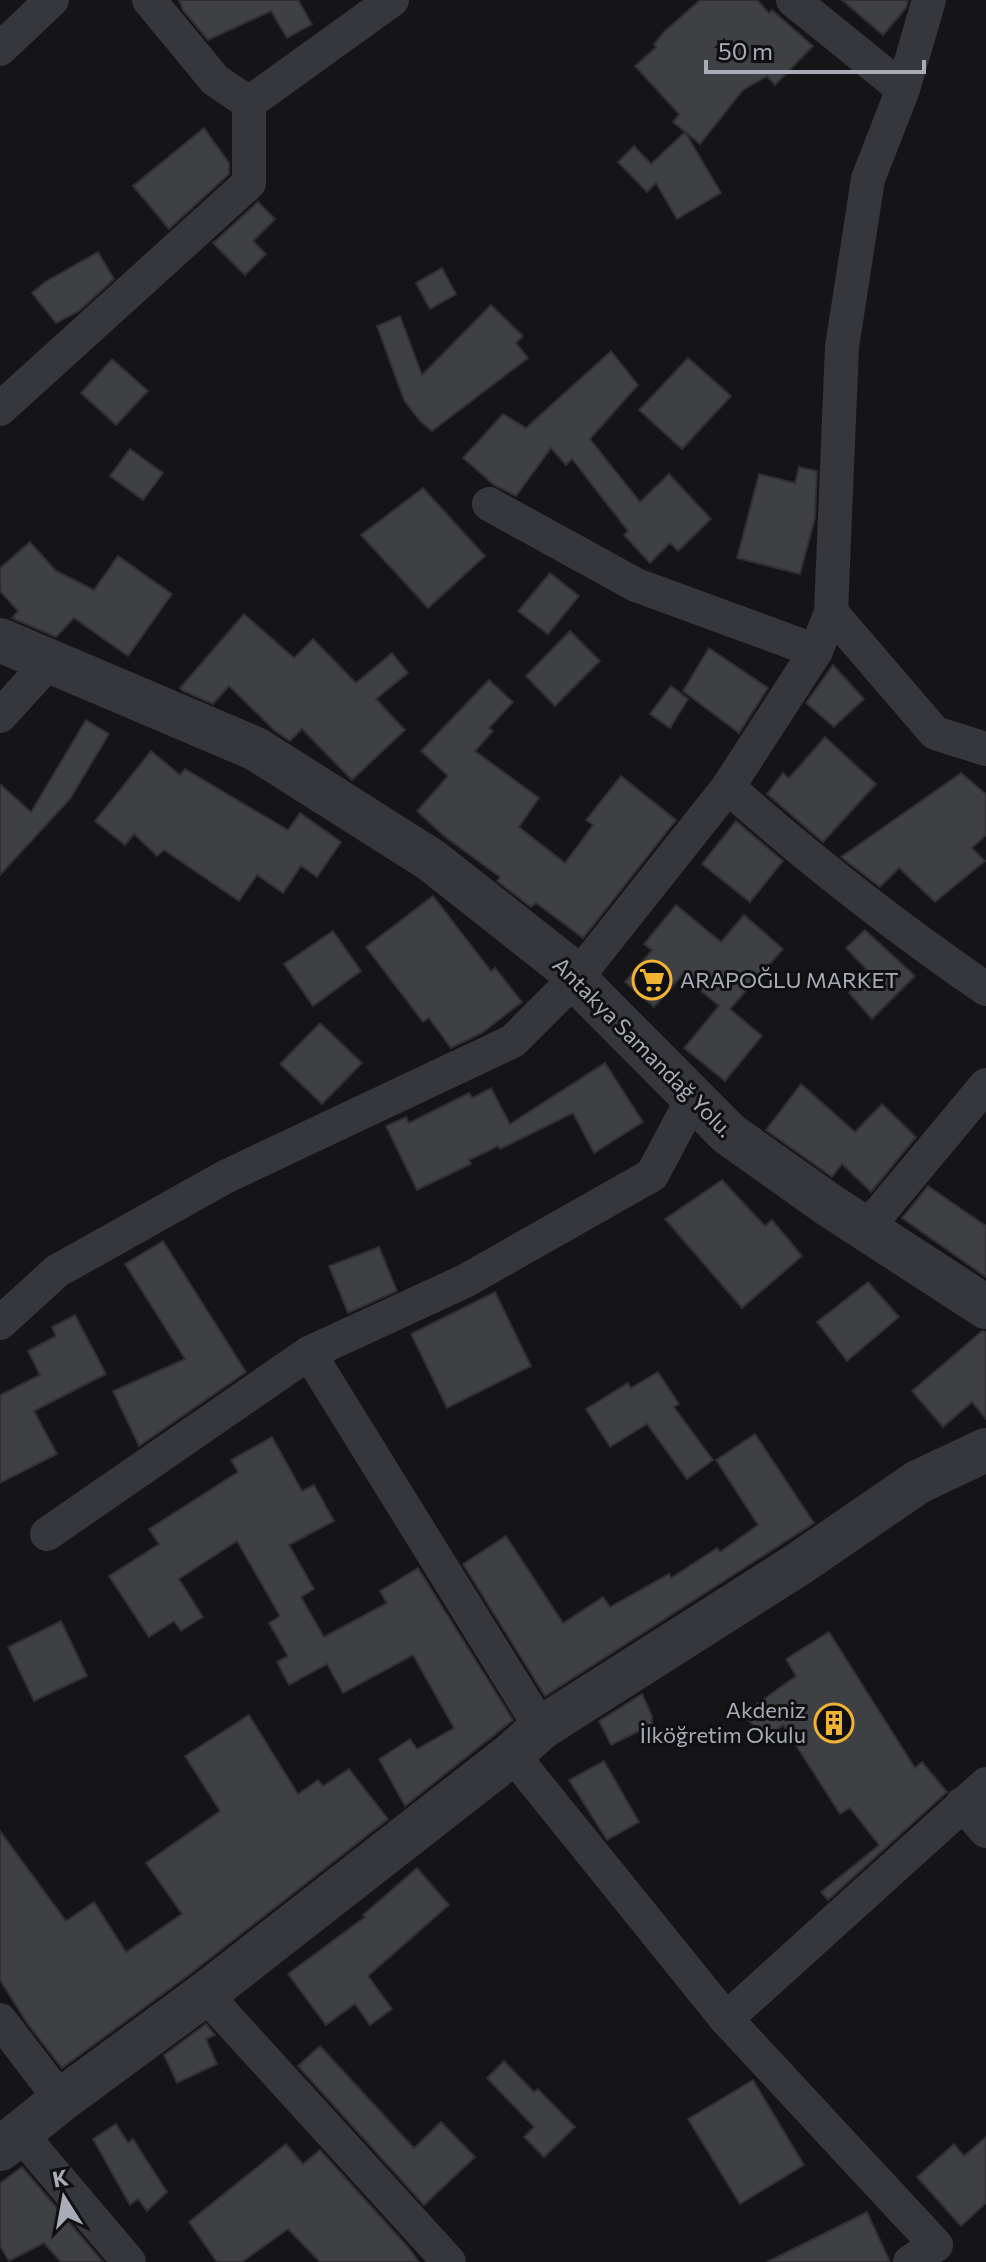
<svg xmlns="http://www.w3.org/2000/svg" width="986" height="2262" viewBox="0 0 986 2262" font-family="Commissioner,sans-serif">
<rect width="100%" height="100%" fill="#151517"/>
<g fill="#3f4044" stroke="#2f2f33" stroke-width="2">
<path d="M179 0H298L312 24 287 38 271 11 208 40 183 10Z"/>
<path d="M700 0H757L769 13 772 10 813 46 775 85 767 76 743 90 700 144 673 122 679 114 635 66 656 47 654 44 664 32Z"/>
<path d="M842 0H908L906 8 883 35Z"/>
<path d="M204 128 229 163V174L169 229 133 186Z"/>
<path d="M685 132 721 193 677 219 656 183 647 192 618 162 634 146 651 164Z"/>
<path d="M258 202 275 219 253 241 266 254 245 275 213 243Z"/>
<path d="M98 252 114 279 79 311 56 323 32 293 45 282Z"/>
<path d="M442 268 456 294 430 309 416 283Z"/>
<path d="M491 305 523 336 516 343 528 358 432 431 420 421 404 400 377 326 400 316 422 375Z"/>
<path d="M611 351 638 385 590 439 640 502 669 474 711 519 678 551 670 543 650 563 624 535 628 531 572 459 566 465 551 448 516 496 494 485 463 458 503 414 526 428Z"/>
<path d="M688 358 731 396 682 449 639 410Z"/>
<path d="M112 359 148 391 116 425 81 393Z"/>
<path d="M130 449 163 473 143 500 110 476Z"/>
<path d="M799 467 817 471 815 518 800 574 737 558 759 474 795 483Z"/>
<path d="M423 488 485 556 428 608 361 535Z"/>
<path d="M30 542 56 571 94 590 118 556 172 594 128 656 74 618 56 637 12 618 18 611 0 591V568Z"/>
<path d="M550 573 579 596 548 634 518 611Z"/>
<path d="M244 614 294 658 313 639 356 683 392 653 408 673 376 699 405 730 352 780 302 729 290 741 275 731 229 686 213 704 183 691 180 688Z"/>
<path d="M570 631 600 661 555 706 526 676Z"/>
<path d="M709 648 768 688 739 733 683 691Z"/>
<path d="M833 665 864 699 834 727 806 703Z"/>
<path d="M489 680 513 702 489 728 493 731 475 751 539 798 519 827 565 863 593 825 586 820 621 776 676 820 583 938 536 903 531 907 497 881 500 877 444 836 417 811 448 776 421 751Z"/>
<path d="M671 686 688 699 670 728 650 714Z"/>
<path d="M86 720 109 734 70 799 0 875V784L31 812Z"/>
<path d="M825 737 876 784 823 842 767 794 783 773 789 778Z"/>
<path d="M151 751 180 775 185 769 288 830 300 813 341 842 317 877 301 866 283 893 257 875 239 901 164 850 157 856 134 834 125 845 95 821Z"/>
<path d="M961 773 986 794V835L972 848 985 861 935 902 899 868 880 887 841 857Z"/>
<path d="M736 821 783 861 750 902 702 864Z"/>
<path d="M433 896 491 971 495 968 522 1002 482 1033 451 1048 429 1018 423 1022 366 947Z"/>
<path d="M676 905 721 942 744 915 783 949 730 1009 762 1036 725 1081 684 1048 719 1006 682 975 654 1007 625 982 652 950 644 944Z"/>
<path d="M865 930 915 976 872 1019 849 993 868 971 846 948Z"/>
<path d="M333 931 361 971 313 1006 284 964Z"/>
<path d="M320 1023 362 1063 322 1104 280 1064Z"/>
<path d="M605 1063 643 1122 594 1153 573 1113 500 1149 498 1146 469 1160 471 1164 417 1190 386 1126 406 1117 409 1123 469 1093 472 1098 491 1088 510 1124Z"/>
<path d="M801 1084 855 1132 882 1104 916 1137 871 1192 842 1164 832 1177 766 1130Z"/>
<path d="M722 1180 765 1226 772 1220 802 1256 742 1308 665 1219Z"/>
<path d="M928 1186 986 1226V1277L902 1218Z"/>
<path d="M163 1241 246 1372 139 1446 113 1391 185 1359 125 1264Z"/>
<path d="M379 1247 397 1291 348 1313 329 1266Z"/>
<path d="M868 1282 899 1317 847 1361 817 1322Z"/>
<path d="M495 1292 531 1366 447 1408 411 1334Z"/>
<path d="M75 1315 106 1374 34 1411 57 1454 0 1483V1395L40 1375 28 1351 56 1336 52 1327Z"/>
<path d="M982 1331 986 1332V1419L972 1402 943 1427 912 1391Z"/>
<path d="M658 1372 679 1404 674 1407 713 1460 687 1479 647 1424 610 1447 586 1409 628 1383 631 1388Z"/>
<path d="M755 1434 814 1523 545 1696 463 1564 506 1536 563 1623 603 1597 610 1607 669 1574 671 1578 717 1548 720 1552 758 1525 716 1460Z"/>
<path d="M272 1437 302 1491 314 1485 334 1521 289 1545 314 1589 301 1597 324 1637 387 1603 380 1591 418 1568 513 1720 405 1806 379 1759 410 1739 417 1749 454 1728 413 1655 343 1693 327 1664 289 1685 277 1662 288 1656 269 1623 280 1616 237 1541 179 1579 203 1617 181 1631 174 1621 149 1637 109 1576 159 1544 149 1529 238 1472 231 1460Z"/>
<path d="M61 1621 87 1676 34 1701 8 1647Z"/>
<path d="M829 1632 915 1768 922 1762 947 1792 828 1900 821 1892 879 1845 850 1808 840 1814 783 1725 765 1739 743 1714 796 1676 786 1659Z"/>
<path d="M642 1694 652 1716V1725L611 1745 599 1721Z"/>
<path d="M249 1715 298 1794 318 1780 323 1786 349 1769 388 1819 190 1974 62 2068 27 2023 0 1980V1831L66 1921 94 1902 126 1952 182 1914 146 1863 220 1811 185 1756Z"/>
<path d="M604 1761 639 1822 607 1840 569 1780Z"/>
<path d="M417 1868 449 1905 368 1976 392 2009 370 2025 355 2004 326 2025 288 1974 365 1917 363 1915Z"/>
<path d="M206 2024 215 2035 206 2039 217 2064 177 2083 164 2055Z"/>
<path d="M320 2046 414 2148 441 2122 475 2157 424 2205 298 2066Z"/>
<path d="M504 2061 534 2092 538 2089 575 2127 544 2157 524 2137 534 2127 487 2078Z"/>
<path d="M753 2080 804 2165 740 2204 688 2119Z"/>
<path d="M116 2124 128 2143 133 2139 167 2192 147 2211 138 2199 130 2205 93 2139Z"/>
<path d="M986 2137V2203L961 2226 917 2177 954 2144 964 2156Z"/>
<path d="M286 2144 303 2164 320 2150 407 2246 419 2262H320L288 2229 242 2262H217L189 2222Z"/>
<path d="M22 2167 103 2262H61L44 2243 9 2261 0 2246V2183Z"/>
<path d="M867 2212 890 2262H767Z"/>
</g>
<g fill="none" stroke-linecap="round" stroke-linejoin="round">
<g stroke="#36373c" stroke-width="34">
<path d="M149 0 215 80 249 103"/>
<path d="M793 0 903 89"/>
<path d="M0 49 52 0"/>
<path d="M0 409 249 183V103L392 0"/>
<path d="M489 504 636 585 816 651"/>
<path d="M831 612 935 733 986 749"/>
<path d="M0 716 51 660"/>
<path d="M728 787C812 862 893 925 986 989"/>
<path d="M866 1229 986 1085"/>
<path d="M0 1323 57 1271 225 1177 513 1041 578 976 728 787 816 651 831 612 842 347 868 179 903 89 929 0"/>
<path d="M47 1534 309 1353"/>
<path d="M541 1728 309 1353 465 1281 652 1175 693 1098"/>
<path d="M512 1754 726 2019 936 2245 910 2262"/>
<path d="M962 1804 986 1831"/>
<path d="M205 1994 449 2262"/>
<path d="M726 2019 986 1784"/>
<path d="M0 2020 61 2100"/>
<path d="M19 2132 129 2262"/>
</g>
<g stroke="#36373c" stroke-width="44">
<path d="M0 640 256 749 431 860 578 976 580 984 729 1134 829 1205 986 1307"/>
<path d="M0 2149 61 2100 205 1994 512 1754 541 1728 797 1565 918 1482 986 1450"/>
</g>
</g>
<defs>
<symbol id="supermarket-ring" viewBox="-11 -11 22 22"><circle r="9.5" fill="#101012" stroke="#f1b333" stroke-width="1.5"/><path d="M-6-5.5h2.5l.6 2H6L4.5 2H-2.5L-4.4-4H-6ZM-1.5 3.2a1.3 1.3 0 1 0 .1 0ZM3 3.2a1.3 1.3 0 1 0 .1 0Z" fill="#f1b333"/></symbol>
<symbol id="building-ring" viewBox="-11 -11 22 22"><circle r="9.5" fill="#101012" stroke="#f1b333" stroke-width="1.5"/><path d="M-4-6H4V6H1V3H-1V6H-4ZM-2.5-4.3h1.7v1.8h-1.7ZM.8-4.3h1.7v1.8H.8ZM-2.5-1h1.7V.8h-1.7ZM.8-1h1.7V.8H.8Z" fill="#f1b333"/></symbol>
</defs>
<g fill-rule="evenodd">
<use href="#supermarket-ring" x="630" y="958" width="44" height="44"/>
<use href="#building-ring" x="812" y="1701" width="44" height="44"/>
</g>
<g text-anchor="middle" stroke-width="6" stroke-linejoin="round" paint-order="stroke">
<g font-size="22" fill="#a7acb7" stroke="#101012" text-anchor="start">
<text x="680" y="988">ARAPOĞLU MARKET</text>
<text x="806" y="1718" text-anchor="end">Akdeniz<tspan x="806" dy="25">İlköğretim Okulu</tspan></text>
</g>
<g font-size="22" fill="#a7acb7" stroke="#101012">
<text transform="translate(643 1047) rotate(45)" y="8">Antakya Samandağ Yolu.</text>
</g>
</g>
<g transform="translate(64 2198) rotate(349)" stroke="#101012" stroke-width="6" paint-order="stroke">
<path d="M0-6L14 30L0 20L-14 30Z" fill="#a7acb7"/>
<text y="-12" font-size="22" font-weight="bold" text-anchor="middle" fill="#a7acb7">K</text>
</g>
<path d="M706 60v12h218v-12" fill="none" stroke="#a7acb7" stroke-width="4"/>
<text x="718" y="60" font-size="24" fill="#a7acb7" stroke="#101012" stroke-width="6" paint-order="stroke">50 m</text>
</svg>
